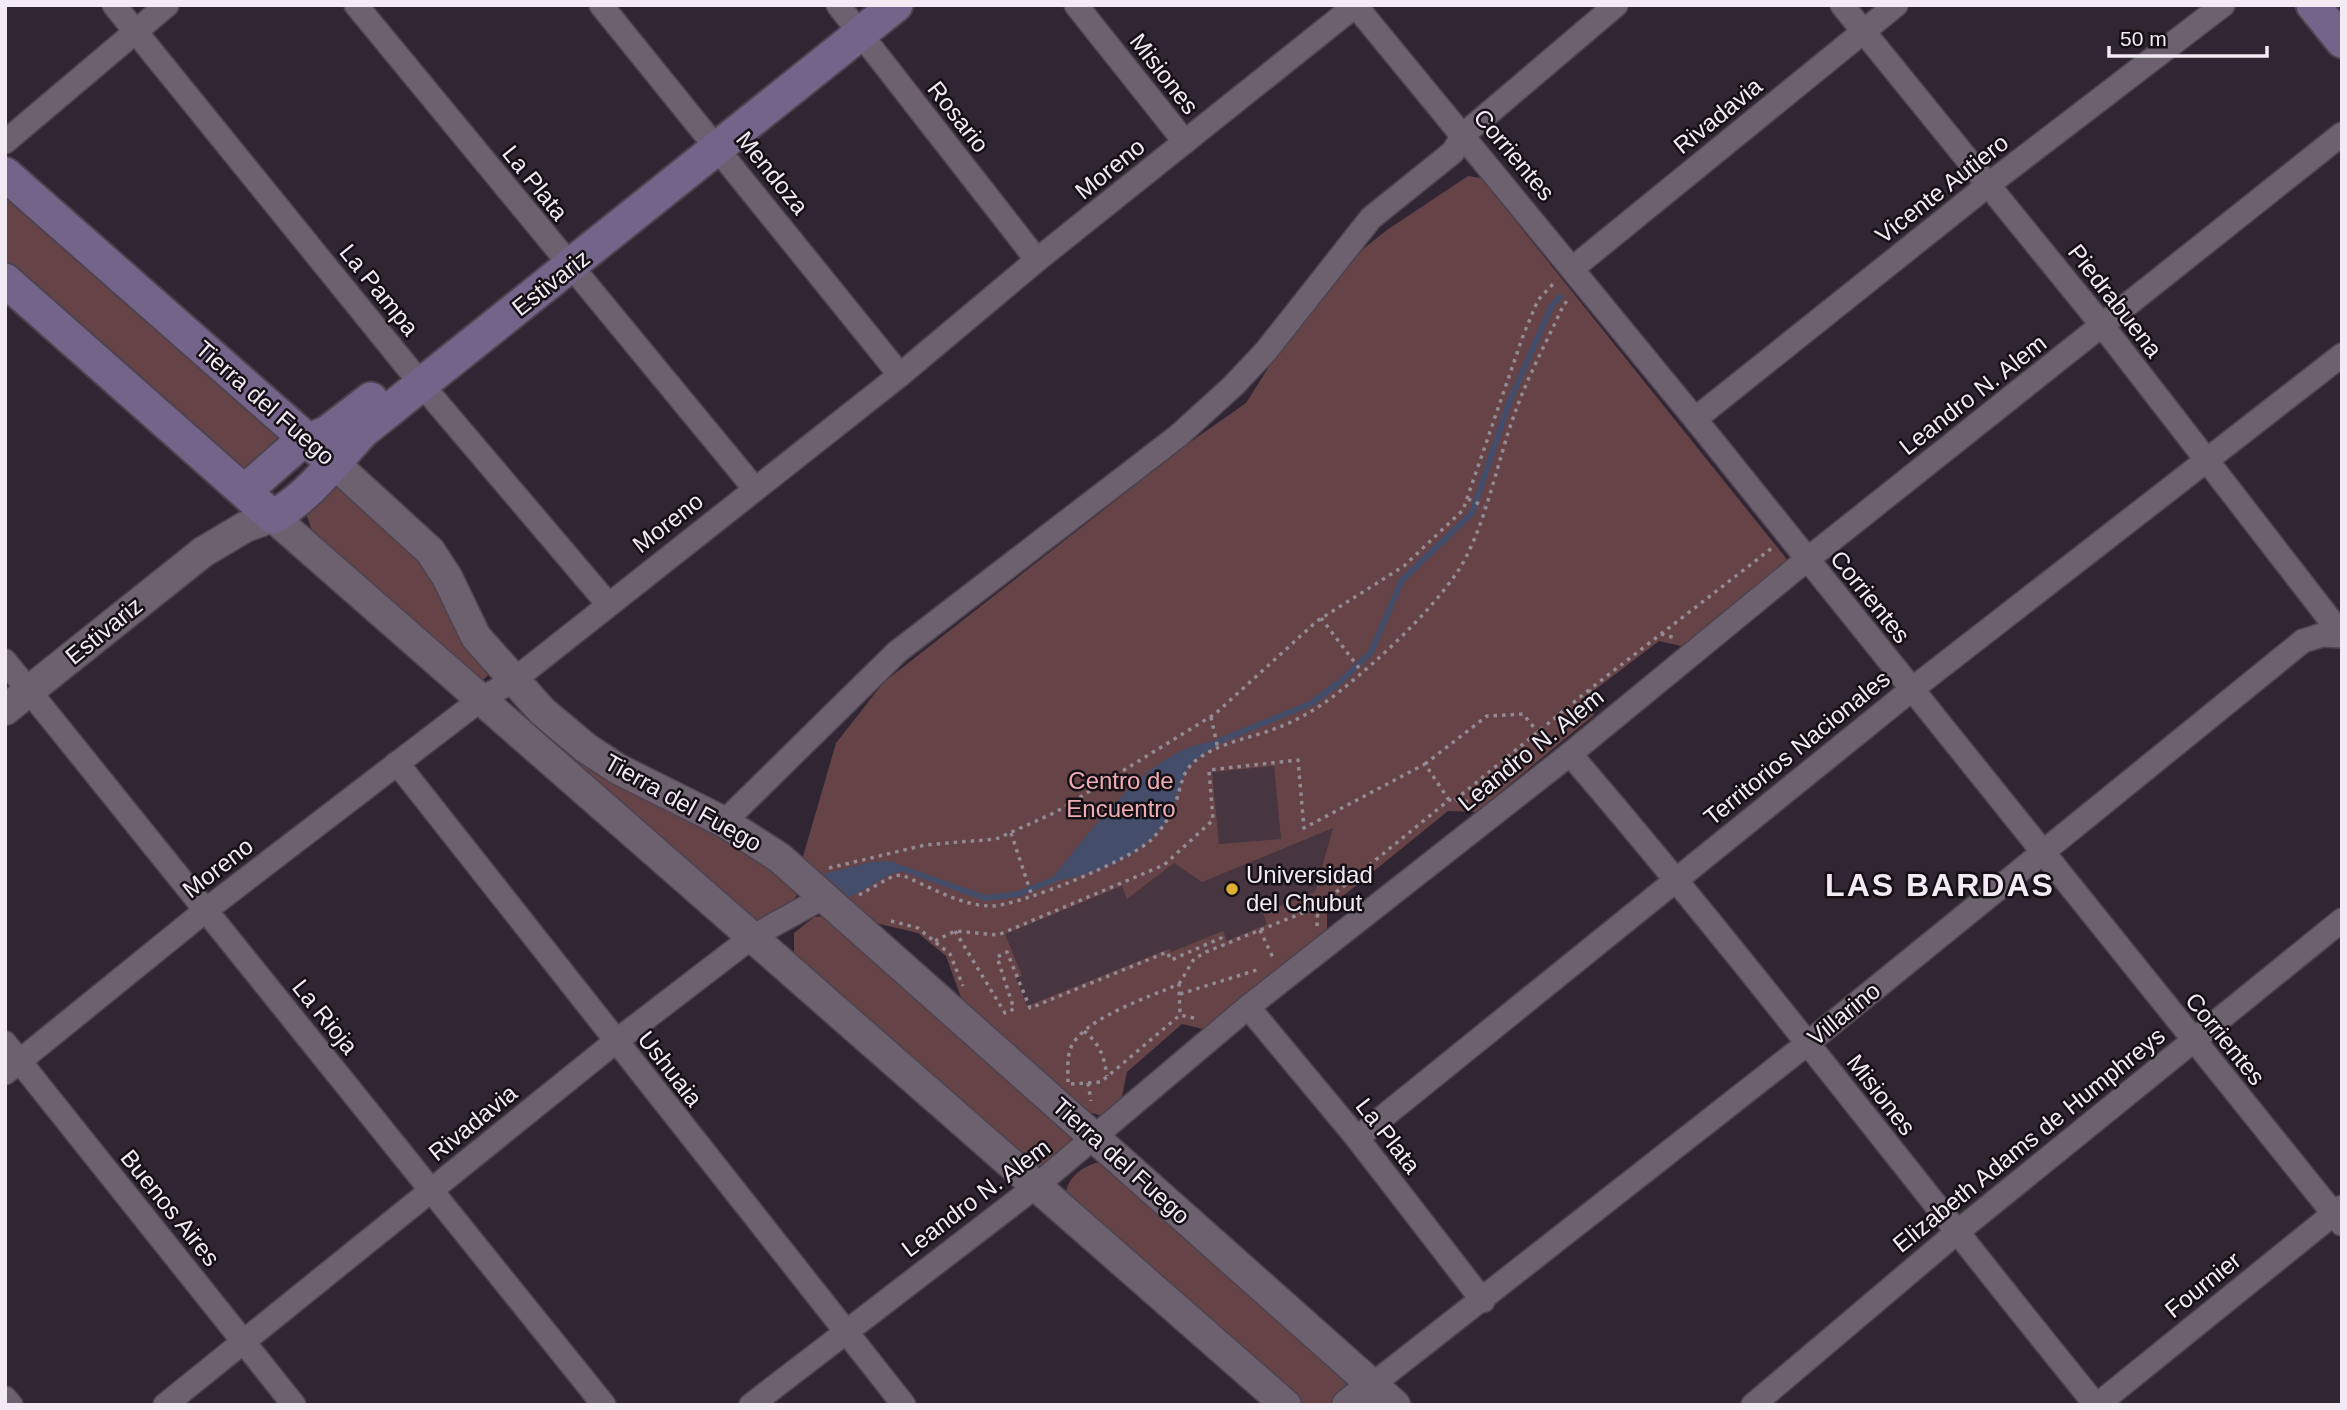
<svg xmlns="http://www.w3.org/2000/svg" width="2347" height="1410" viewBox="0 0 2347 1410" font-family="Helvetica,sans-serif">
<rect width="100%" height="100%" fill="#302532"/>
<g fill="#654347">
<path d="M1468 176 1481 178 1789 562 1685 647 1659 641 1596 689 1594 715 1476 812 1448 811 1327 909V933L1207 1030 1182 1024 1127 1072 1121 1101 1102 1116 1079 1109 964 1006 946 956 918 933 871 922 802 860 836 743 884 682 1189 443 1246 403 1277 354 1348 261 1387 230Z"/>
<path d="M5 191 283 439 248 474 5 266Z"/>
<path d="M333 482 412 548 490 673 481 682 332 553 311 528 306 513Z"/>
<path d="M523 709 748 848 798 893 792 903 759 923 751 921 516 715Z"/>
<path d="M825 916 1072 1135C1068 1153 1052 1161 1036 1168L802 964 794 954V933L814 917Z"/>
<path d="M1099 1162 1112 1166 1345 1373 1346 1388 1333 1405H1298L1066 1195C1066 1178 1083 1166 1099 1162Z"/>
</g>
<g fill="#444d6a">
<path d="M1225 739C1214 748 1199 756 1190 766 1179 780 1178 800 1169 816 1147 856 1091 877 1049 882 1085 838 1137 765 1193 746 1203 743 1214 741 1225 739Z"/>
<path d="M892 861 908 869 890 875 850 897 823 874 871 862Z"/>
</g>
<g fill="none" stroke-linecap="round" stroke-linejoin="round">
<g stroke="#444d6a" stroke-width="6">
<path d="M1217 742 1312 703 1341 681 1371 652 1402 580 1472 513 1508 405 1551 307 1560 297"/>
<path d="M901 868 985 898 1018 894 1056 879"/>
</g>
</g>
<g fill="#47363f">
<path d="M1274 766 1281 839 1219 844 1212 772Z"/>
<path d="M1333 828 1315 892 1263 913 1267 924 1227 941 1223 931 1171 952 1169 949 1027 1006 1016 978 1022 976 1005 934 1122 886 1127 899 1174 863 1202 882Z"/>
</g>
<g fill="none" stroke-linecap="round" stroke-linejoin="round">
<defs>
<g id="minor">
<path d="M114 5 422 385 608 604"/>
<path d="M356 5 755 489"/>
<path d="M601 5 900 375"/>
<path d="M838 5 1037 260"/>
<path d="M1076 5 1185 142"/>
<path d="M1355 5 1695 419 2342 1224"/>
<path d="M1842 5 2102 325 2342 635"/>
<path d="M5 142 167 5"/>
<path d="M1573 268 1896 5"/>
<path d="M1695 419 1988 185 2223 5"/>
<path d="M5 661 604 1405"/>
<path d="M1570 754C1752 966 1920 1189 2096 1405"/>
<path d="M397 763 904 1405"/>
<path d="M724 822 897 652 1178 436 1233 386 1266 351 1371 218 1453 152 1463 135 1616 5"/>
<path d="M1248 1007 1357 1138 1483 1301"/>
<path d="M5 1043 294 1405"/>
<path d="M5 1073 206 910 480 700 514 680 900 375 1037 260 1356 5"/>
<path d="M1357 1138 1911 690 2342 355"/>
<path d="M1372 1385 1808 1043 2303 641 2322 635 2342 636"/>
<path d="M5 1398 11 1405"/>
<path d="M165 1405 615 1042 752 937 824 897"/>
<path d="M751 1405 1035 1187 1248 1007 1570 754 1794 570 2342 134"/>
<path d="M1753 1405 1956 1233 2342 920"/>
<path d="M2097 1405 2342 1207"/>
</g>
<g id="tertiary">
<path d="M335 464 430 551 447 577 476 637 542 711 586 748 618 769 724 822 780 858 1395 1405"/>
<path d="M5 710 203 552 245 527 273 517 1286 1405"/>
<path d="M1347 1405 1372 1385"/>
</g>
<g id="secondary">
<path d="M2313 5 2342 41"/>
<path d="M5 174 322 453"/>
<path d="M5 280 273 517C311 495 334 462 363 431L896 5"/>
<path d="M245 491 295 447 328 432 371 399"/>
</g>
</defs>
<use href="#minor" stroke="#4c434e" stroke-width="26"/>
<use href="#tertiary" stroke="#4c434e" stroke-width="33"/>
<use href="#secondary" stroke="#4c434e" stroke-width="37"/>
<g stroke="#938a94" stroke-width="3.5" stroke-dasharray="3.5 5" stroke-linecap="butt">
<path d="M1468 499 1484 506"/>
<path d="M1321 618 1362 672"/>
<path d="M1661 634 1676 638"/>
<path d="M1590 710V689L1772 548"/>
<path d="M1211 717 1218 749"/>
<path d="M1425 764 1487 716 1523 714 1537 731"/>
<path d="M1455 800 1590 689"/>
<path d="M1011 833 1032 896"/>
<path d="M829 868 925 845 996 839 1056 812 1215 714 1317 621 1404 566 1463 510 1524 333 1538 300 1555 282"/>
<path d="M859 895 893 876 902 875C930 887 961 906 992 906 1021 905 1131 860 1152 839 1161 830 1170 817 1175 804 1181 789 1181 773 1194 762 1216 743 1251 738 1277 728 1301 719 1325 704 1345 687 1383 656 1428 614 1456 574 1485 532 1497 460 1516 410 1529 374 1548 339 1564 304L1570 299"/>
<path d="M891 921 918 928 950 954 963 986"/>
<path d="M1317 926 1318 907 1449 800 1473 802"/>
<path d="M1260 930 1274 960"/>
<path d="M955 931 1005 1013 1014 1009 997 957 1007 952 1030 1008 1167 952 1171 960 1221 938 1224 945"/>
<path d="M935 941 955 931 998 935 1164 865 1213 820 1209 770 1298 760 1304 828 1425 764 1449 800"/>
<path d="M1179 984 1194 959 1206 952 1317 907"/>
<path d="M1180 994 1260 969"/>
<path d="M1084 1031C1100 1044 1104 1056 1107 1076"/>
<path d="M1068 1082C1068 1072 1067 1059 1070 1050 1080 1019 1150 997 1179 984L1180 1015"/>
<path d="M1088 1083 1091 1101"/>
<path d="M1071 1084 1101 1082 1180 1015 1199 1019"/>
</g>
<use href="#minor" stroke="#6d606f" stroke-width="23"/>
<use href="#tertiary" stroke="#6d606f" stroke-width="30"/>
<use href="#secondary" stroke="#756489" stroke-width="33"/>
</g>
<circle fill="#dfb034" stroke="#151016" stroke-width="2.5" cx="1232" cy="889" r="7"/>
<g text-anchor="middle" stroke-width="5" stroke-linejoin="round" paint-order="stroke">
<g font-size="24" fill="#f2ebf3" stroke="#151016">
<text transform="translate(1164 74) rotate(52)" y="8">Misiones</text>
<text transform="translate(1718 116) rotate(-39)" y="8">Rivadavia</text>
<text transform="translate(958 117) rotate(52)" y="8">Rosario</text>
<text transform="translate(1514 155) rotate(50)" y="8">Corrientes</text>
<text transform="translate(1110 169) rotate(-39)" y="8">Moreno</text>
<text transform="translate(772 173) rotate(51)" y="8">Mendoza</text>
<text transform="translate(535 183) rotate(51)" y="8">La Plata</text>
<text transform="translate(1942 189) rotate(-38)" y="8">Vicente Autiero</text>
<text transform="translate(551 283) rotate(-38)" y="8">Estivariz</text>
<text transform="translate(379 290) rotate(51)" y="8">La Pampa</text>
<text transform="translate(2115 301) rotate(52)" y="8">Piedrabuena</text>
<text transform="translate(1973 395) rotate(-38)" y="8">Leandro N. Alem</text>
<text transform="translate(265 403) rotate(41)" y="8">Tierra del Fuego</text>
<text transform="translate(668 523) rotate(-38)" y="8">Moreno</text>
<text transform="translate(1870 597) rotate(51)" y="8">Corrientes</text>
<text transform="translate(104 631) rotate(-39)" y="8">Estivariz</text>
<text transform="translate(1797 748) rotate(-39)" y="8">Territorios Nacionales</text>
<text transform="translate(1531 750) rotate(-39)" y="8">Leandro N. Alem</text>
<text transform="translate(683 803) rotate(29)" y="8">Tierra del Fuego</text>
<text transform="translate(218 868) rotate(-38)" y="8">Moreno</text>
<text transform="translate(1844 1014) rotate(-39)" y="8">Villarino</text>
<text transform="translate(325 1017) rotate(51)" y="8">La Rioja</text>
<text transform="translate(2225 1039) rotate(51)" y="8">Corrientes</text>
<text transform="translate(670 1069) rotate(52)" y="8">Ushuaia</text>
<text transform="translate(1881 1095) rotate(52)" y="8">Misiones</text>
<text transform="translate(473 1123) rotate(-39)" y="8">Rivadavia</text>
<text transform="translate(1388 1136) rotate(52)" y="8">La Plata</text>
<text transform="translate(2029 1140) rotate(-39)" y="8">Elizabeth Adams de Humphreys</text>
<text transform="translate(1121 1161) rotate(42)" y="8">Tierra del Fuego</text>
<text transform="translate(976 1198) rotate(-37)" y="8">Leandro N. Alem</text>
<text transform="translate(170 1208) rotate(51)" y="8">Buenos Aires</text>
<text transform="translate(2203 1285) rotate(-39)" y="8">Fournier</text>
</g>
<g font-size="24" fill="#efacb3" stroke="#151016">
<text x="1121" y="789">Centro de<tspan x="1121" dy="28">Encuentro</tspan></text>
</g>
<g font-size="24" fill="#f2ebf3" stroke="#151016" text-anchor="start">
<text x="1246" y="883">Universidad<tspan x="1246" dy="28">del Chubut</tspan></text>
</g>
<g font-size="32" font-weight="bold" letter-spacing="2" fill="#f2ebf3" stroke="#151016">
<text x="1940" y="896">LAS BARDAS</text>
</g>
</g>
<rect width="2347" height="1410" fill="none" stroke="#f2ebf3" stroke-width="14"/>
<path d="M2109 46v10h158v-10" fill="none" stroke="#f2ebf3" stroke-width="3.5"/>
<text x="2120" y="46" font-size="21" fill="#f2ebf3" stroke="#151016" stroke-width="5" paint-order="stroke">50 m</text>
</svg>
